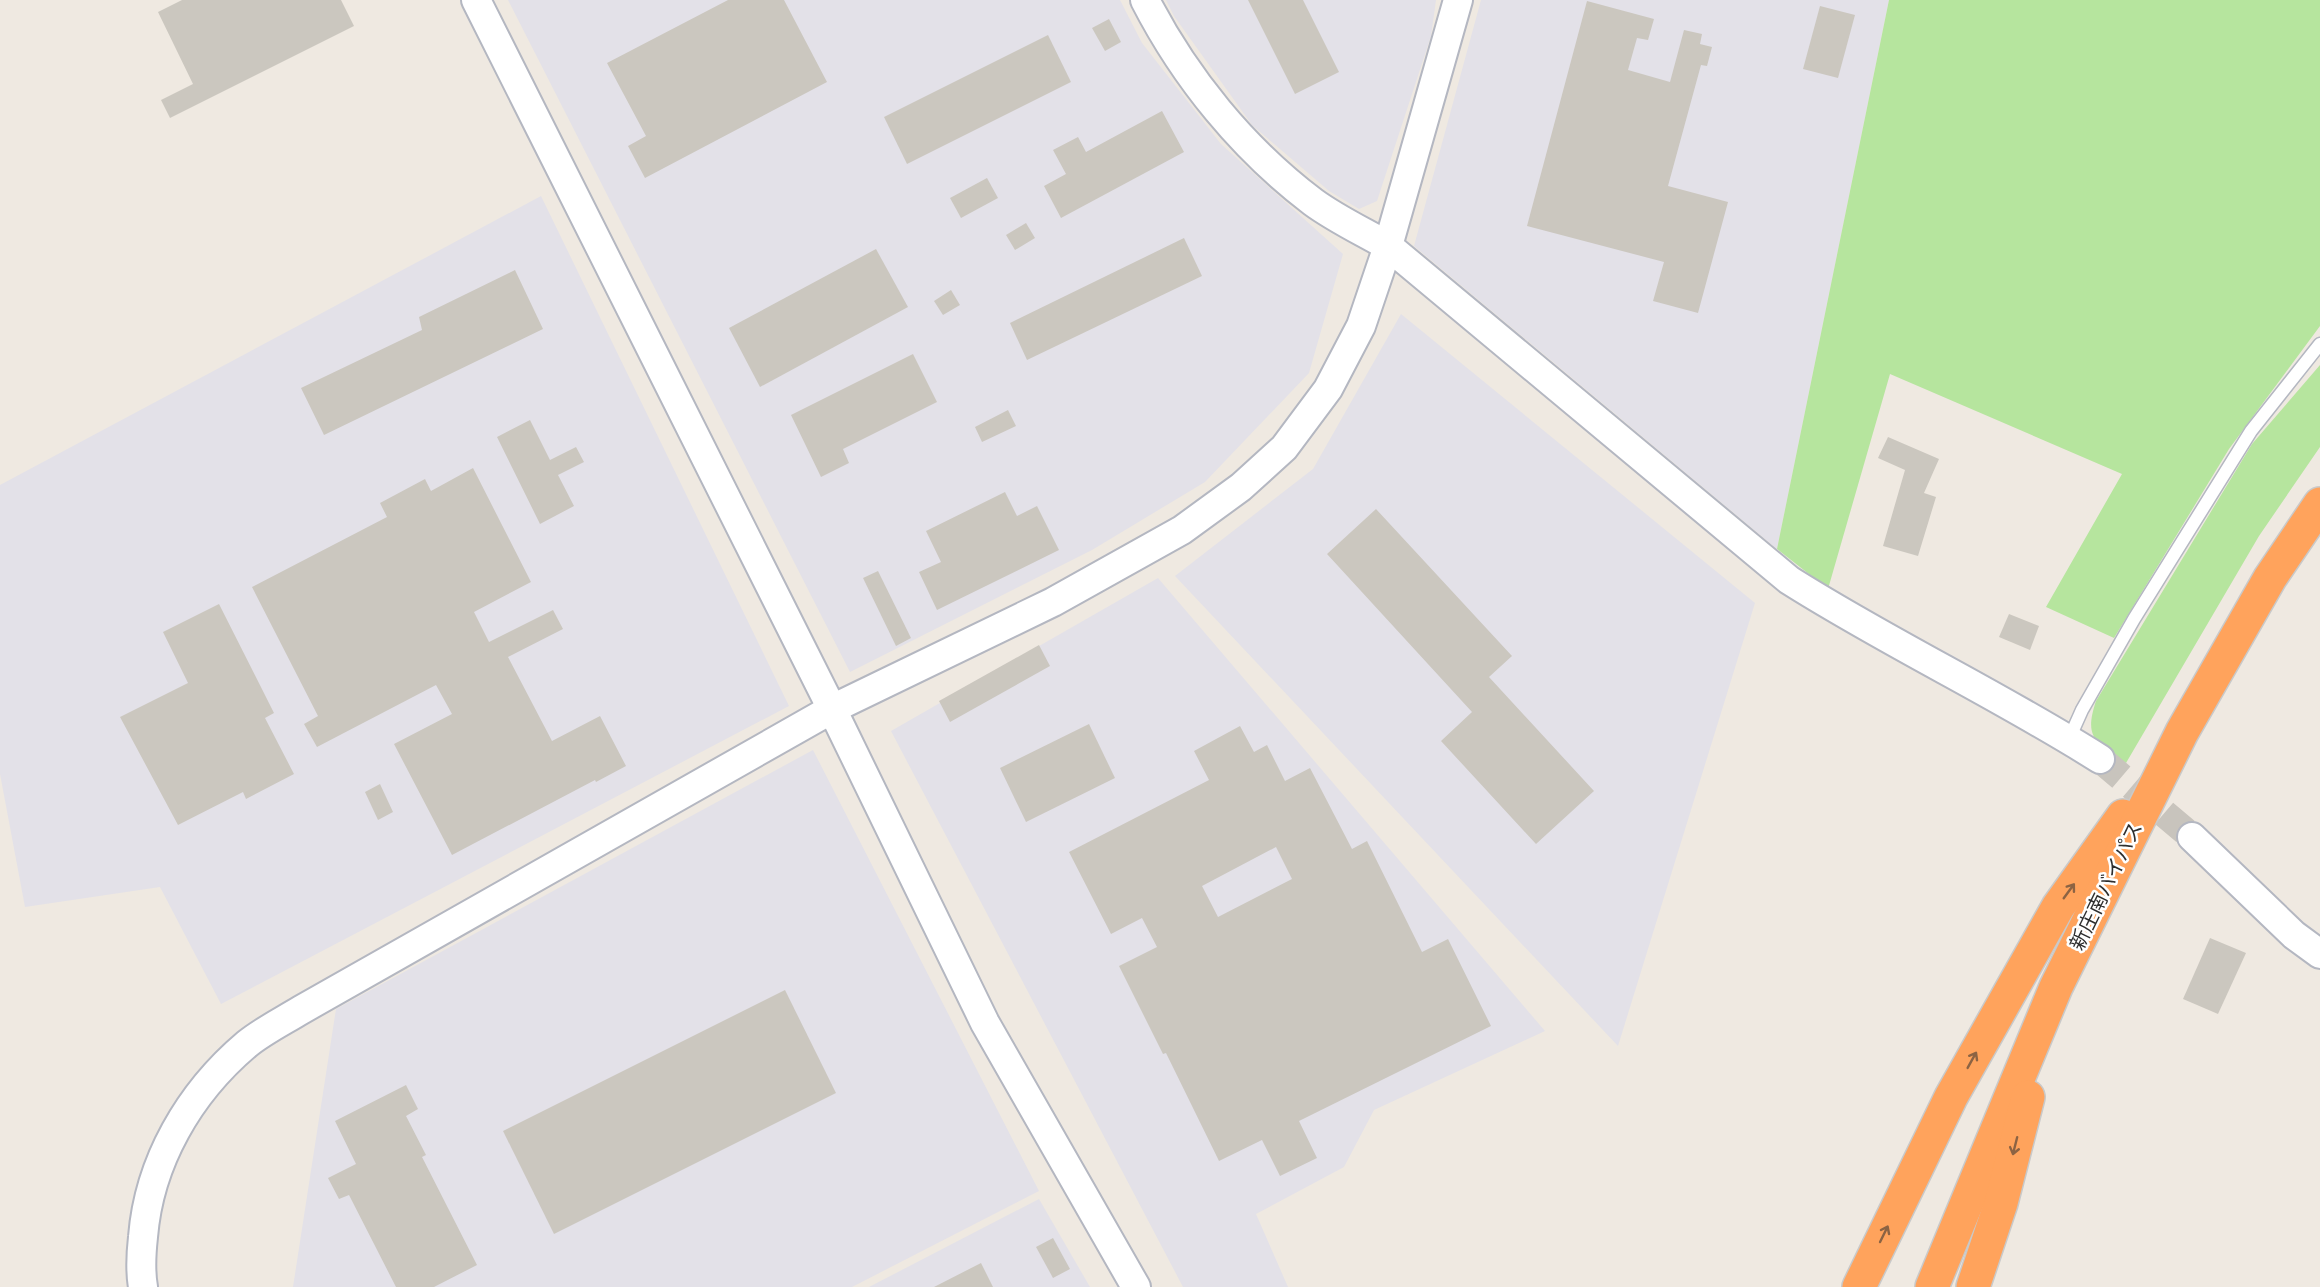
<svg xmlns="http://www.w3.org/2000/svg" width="2320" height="1287" viewBox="0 0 2320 1287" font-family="'PT Sans','Noto Sans JP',sans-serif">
<rect width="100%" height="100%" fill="#efe9e1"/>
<g fill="#e3e1e8">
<path d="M508 0H1120L1142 43 1221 144 1343 254 1309 373 1205 482 1092 550 850 672Z"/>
<path d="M1166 0H1436L1431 36 1377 201 1359 209 1329 191 1252 125 1174 16Z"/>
<path d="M1481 0H1889L1777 549 1414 246Z"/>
<path d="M541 196 789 706 221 1004 160 887 25 907 0 774V485Z"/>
<path d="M1401 314 1755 603 1618 1046 1175 576 1313 469Z"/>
<path d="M1158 578 1545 1031 1374 1110 1344 1167 1256 1214 1288 1287H1183L891 731Z"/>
<path d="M813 750 1039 1191 852 1287H293L336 1009Z"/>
<path d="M1039 1199 1090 1287H869Z"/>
</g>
<g fill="#b6e59e">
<path d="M1889 0H2320V326L2229 449 2114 638 2046 607 2122 474 1890 374 1828 589 1777 549Z"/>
<path d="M2320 365V447L2259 536 2126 763C2097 742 2083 740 2096 701L2252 444Z"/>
</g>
<g fill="#cbc7bf" fill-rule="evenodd">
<path d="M182 0H341L354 26 170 118 161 100 193 84 158 12Z"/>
<path d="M728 0H784L827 82 645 178 628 146 646 136 607 63Z"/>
<path d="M1248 0H1303L1339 72 1295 94Z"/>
<path d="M1587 1 1654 19 1648 40 1637 38 1628 70 1670 82 1684 30 1702 34 1700 44 1712 47 1707 66 1701 65 1668 186 1728 202 1698 313 1653 301 1664 262 1527 226Z"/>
<path d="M1820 6 1855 15 1838 78 1803 69Z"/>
<path d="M1109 19 1121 42 1105 51 1092 28Z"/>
<path d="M1048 35 1071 82 907 164 884 117Z"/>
<path d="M1162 111 1184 152 1061 218 1044 186 1066 174 1053 150 1078 137 1086 152Z"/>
<path d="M987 178 998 198 961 218 950 198Z"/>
<path d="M1026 223 1035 238 1015 250 1006 235Z"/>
<path d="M1184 238 1202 276 1027 360 1010 323Z"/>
<path d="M876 249 908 307 760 387 729 328Z"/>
<path d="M515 270 543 329 324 435 301 388 422 330 419 317Z"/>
<path d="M951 290 960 305 943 315 934 301Z"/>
<path d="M913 354 937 402 843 449 849 463 821 477 791 415Z"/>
<path d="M1008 410 1016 426 982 442 975 427Z"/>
<path d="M530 420 550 460 576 447 584 462 558 475 574 506 540 524 497 437Z"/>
<path d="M1888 437 1939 459 1924 493 1936 497 1918 556 1883 546 1905 470 1878 458Z"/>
<path d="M473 468 531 582 474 612 489 642 553 610 563 629 508 657 552 741 600 716 626 766 596 782 595 780 452 855 394 744 452 714 436 685 317 747 304 724 318 716 252 587 387 517 380 503 425 479 431 491Z"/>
<path d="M1005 492 1017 516 1037 506 1059 550 937 610 919 572 941 562 926 531Z"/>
<path d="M1376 509 1512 656 1489 677 1594 791 1536 844 1441 741 1472 712 1327 554Z"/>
<path d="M878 571 911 638 896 646 863 578Z"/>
<path d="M219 604 274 713 265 718 294 774 246 799 243 792 178 825 120 717 188 683 163 632Z"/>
<path d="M2009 614 2039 626 2030 650 1999 637Z"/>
<path d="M1039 645 1050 666 950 722 939 701Z"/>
<path d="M1089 724 1115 778 1026 822 1000 768Z"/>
<path d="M1240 726 1254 752 1267 745 1285 781 1310 768 1352 849 1367 841 1422 952 1448 939 1491 1026 1299 1121 1317 1158 1280 1176 1262 1140 1219 1161 1166 1053 1163 1054 1119 966 1157 947 1142 918 1111 934 1069 852 1209 780 1194 751ZM1276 847 1292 879 1218 917 1202 886Z"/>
<path d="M380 784 393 812 378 820 365 792Z"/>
<path d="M2210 938 2246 953 2218 1014 2183 999Z"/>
<path d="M785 990 836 1093 554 1234 503 1131Z"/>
<path d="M406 1085 418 1109 406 1116 426 1155 422 1157 477 1265 434 1287H396L349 1195 339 1199 328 1178 356 1164 335 1121Z"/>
<path d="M1053 1238 1070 1269 1053 1278 1036 1247Z"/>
<path d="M981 1263 993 1287H934Z"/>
</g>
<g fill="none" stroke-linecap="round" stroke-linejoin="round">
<path stroke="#c8c4bd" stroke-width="28" stroke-dasharray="28 14" stroke-linecap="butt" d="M2100 759 2192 837"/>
<defs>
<path id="service" d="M2069 739 2082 710 2134 619 2251 431 2320 344"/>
<g id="tertiary">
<path d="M476 0 832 709 985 1023 1136 1287"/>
<path d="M1145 0C1185 78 1243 149 1313 202 1336 219 1364 232 1388 246L1789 580C1890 644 1999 695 2100 759"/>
<path d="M2192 837 2294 935 2320 954"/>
<path d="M143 1287C140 1270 141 1255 143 1237 149 1162 189 1093 247 1044 263 1031 283 1021 301 1010L832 709 1053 602 1182 530 1241 487 1284 448 1328 389 1361 326 1388 246 1458 0"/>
</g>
<g id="motorway">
<path d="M1859 1287 1951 1097 2058 907 2123 816"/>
<path d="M1932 1287 2056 987 2182 732 2270 578 2320 504"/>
<path d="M1973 1287 2001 1203 2028 1097"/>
</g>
</defs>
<use href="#service" stroke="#b4b7c1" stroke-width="15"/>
<use href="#tertiary" stroke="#b4b7c1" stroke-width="32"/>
<use href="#motorway" stroke="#c9c9c9" stroke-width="36"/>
<use href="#service" stroke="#fff" stroke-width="12"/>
<use href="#tertiary" stroke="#fff" stroke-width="28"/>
<use href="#motorway" stroke="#ffa35c" stroke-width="33"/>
</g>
<defs><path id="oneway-shaft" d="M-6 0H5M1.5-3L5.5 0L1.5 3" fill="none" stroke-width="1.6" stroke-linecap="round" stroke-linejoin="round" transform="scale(1.5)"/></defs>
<g stroke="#8c6343">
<use href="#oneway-shaft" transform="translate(2069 891) rotate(-54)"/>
<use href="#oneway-shaft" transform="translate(1972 1060) rotate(-61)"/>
<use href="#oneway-shaft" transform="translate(2015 1146) rotate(104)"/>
<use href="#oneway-shaft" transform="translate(1884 1234) rotate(-64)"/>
</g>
<g text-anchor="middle" stroke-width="5" stroke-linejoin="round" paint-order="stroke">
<g font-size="20" fill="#2e2e2e" stroke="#fff">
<text transform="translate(2106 886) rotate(-64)" y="7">新庄南バイパス</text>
</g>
</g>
</svg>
